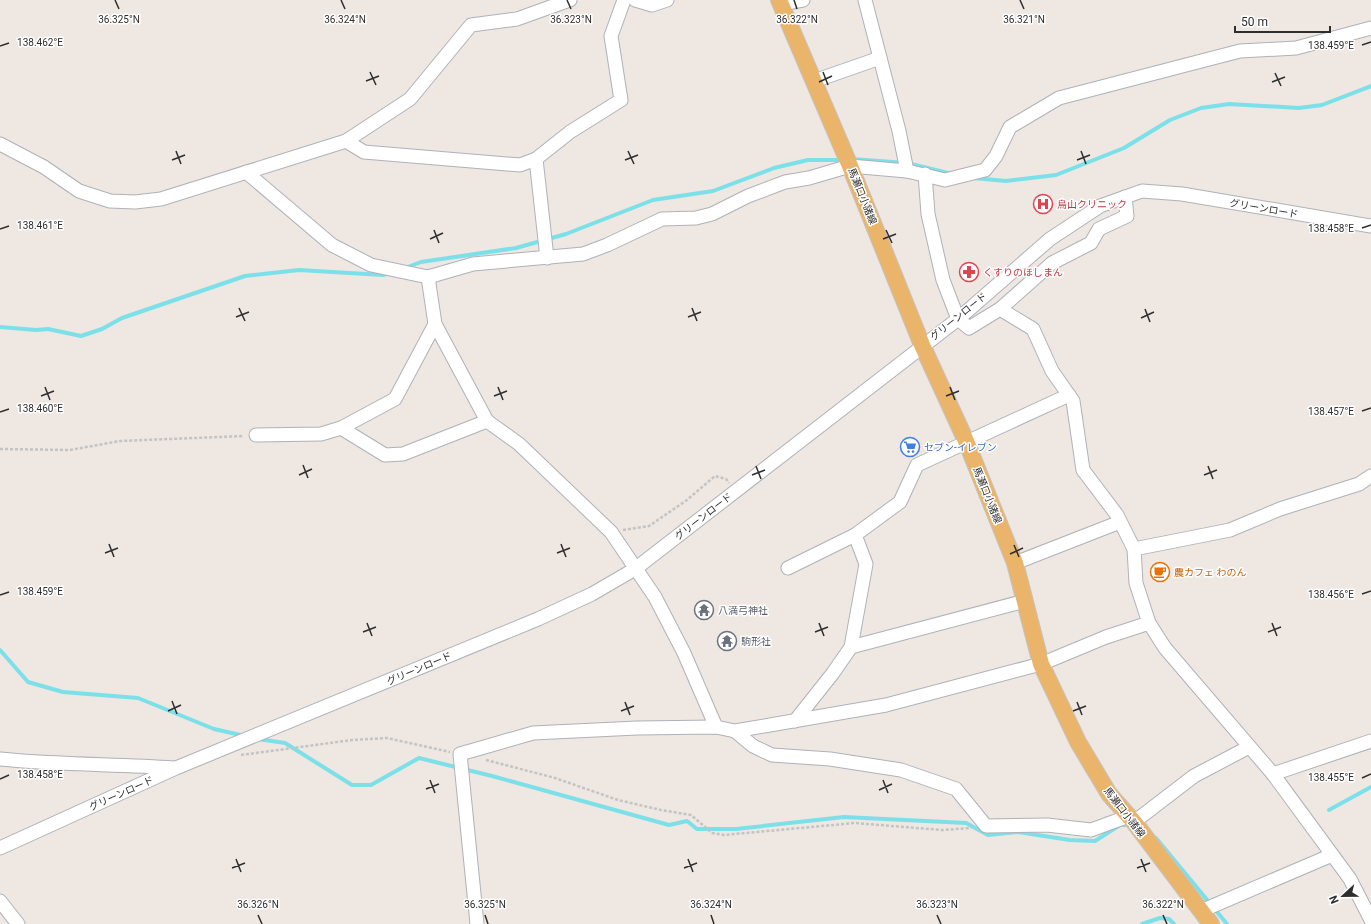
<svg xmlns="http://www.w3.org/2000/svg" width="1371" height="924" viewBox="0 0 1371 924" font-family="Roboto,'Noto Sans JP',sans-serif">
<rect width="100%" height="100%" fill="#eee7e2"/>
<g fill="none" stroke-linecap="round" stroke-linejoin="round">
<g stroke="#7ce0e9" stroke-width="4">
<path d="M851 159 907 163 952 174"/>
<path d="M973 178 1006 181 1056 175 1124 148 1170 120 1201 108 1229 104 1299 108 1322 105 1371 86"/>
<path d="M405 268 421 262 516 248 566 234 653 200 713 191 774 168 808 160H844"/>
<path d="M0 327 36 330 48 329 81 336 102 329 122 318 245 276 299 270 383 275 389 273"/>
<path d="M0 650 28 682 63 692 138 698 214 729 245 736"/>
<path d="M258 739 285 743 352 785H371L419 758 492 776 669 825 687 821 697 829H736L844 817 966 823 988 835 1018 832 1070 840 1095 841 1120 825H1130"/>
<path d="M1329 810 1371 787"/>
<path d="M1156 838 1227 924"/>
<path d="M1142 924 1160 918 1169 919 1174 924"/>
</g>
<defs>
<g id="minor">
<path d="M635 0 652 5 667 0"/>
<path d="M865 0 899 131 907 171"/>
<path d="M781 4 803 0"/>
<path d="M814 81 880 58"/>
<path d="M346 141 364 152 520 165 536 159 570 132 621 100 611 36 624 0"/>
<path d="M0 144 44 167 79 191 110 201 135 202 161 199 346 141 410 99 471 25 517 19 570 0"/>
<path d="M536 159 547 258"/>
<path d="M246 172 332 245 371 265 428 277 473 264 583 254 607 245 662 219 696 218 712 214 748 196 785 182 809 178 850 166 907 171 945 180 985 170 996 156 1010 127 1059 98 1240 51 1296 48 1371 28"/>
<path d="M925 174 928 214 943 280 958 319 969 328 1000 309 1033 329 1052 371 1073 401 1083 470 1117 515 1134 549 1136 583 1149 623 1165 648 1273 774 1350 879 1371 920"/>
<path d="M428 277 435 324 487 421"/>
<path d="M1000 309 1052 263 1091 243 1099 229 1127 216 1125 197"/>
<path d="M341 428 385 455 403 454 487 421 519 444 611 532 655 597 684 653 716 727"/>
<path d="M256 435 321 434 341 428 395 399 435 324"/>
<path d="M1134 549 1230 530 1280 509 1359 484 1371 476"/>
<path d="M1015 563 1120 522"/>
<path d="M788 568 855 535 900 502 917 465 1069 395"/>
<path d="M851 647 1025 601"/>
<path d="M795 721 833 673 851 647 866 564 855 535"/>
<path d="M735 731 753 746 772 755 830 759 901 770 956 789 986 826 1047 825 1091 830 1129 816"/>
<path d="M0 759C58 765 116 764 174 768"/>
<path d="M1273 774 1371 741"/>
<path d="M1134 822 1194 776 1249 747"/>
<path d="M0 848 176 768 538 619 592 594 635 569 958 319 1050 239 1100 206 1142 191 1182 194 1371 226"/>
<path d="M0 901 18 924"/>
<path d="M1201 911 1332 855"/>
<path d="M477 924 460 754 533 733 637 728 716 727 735 731 886 705 1041 664 1106 637 1149 623"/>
</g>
<path id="major" d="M779 0 850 166 922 345 966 441 1015 563 1041 664 1078 742 1109 794 1134 822 1211 924"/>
</defs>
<use href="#minor" stroke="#aeb2b9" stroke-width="15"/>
<use href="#major" stroke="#c4c4c4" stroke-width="18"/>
<g stroke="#c4c4c4" stroke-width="2.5" stroke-dasharray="3 2" stroke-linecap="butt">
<path d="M0 449 70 450 120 441 244 436"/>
<path d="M623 530 649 526 687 500 715 476 726 479 729 483"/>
<path d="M241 755 352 740 387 738 450 752"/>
<path d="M486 760 555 778 618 800 661 810 691 815 712 833 724 835 855 823 942 830 971 828"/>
</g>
<use href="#minor" stroke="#fff" stroke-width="13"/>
<use href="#major" stroke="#eab56b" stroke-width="16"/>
</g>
<path fill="none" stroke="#2e2e2e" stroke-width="1.5" d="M115 0 119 9M341 0 345 9M567 0 571 9M794 0 797 9M1020 0 1024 9M1362 45 1371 42M0 46 9 43M370 72 376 85M823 72 828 85M1275 73 1281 86M366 81 379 76M819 82 832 76M1272 82 1285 77M176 151 181 164M628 151 634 164M1081 151 1086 164M172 160 185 155M625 160 638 155M1077 160 1090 155M1362 228 1371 225M0 229 9 226M434 230 439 243M886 230 892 243M430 239 443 233M883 239 896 234M239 308 245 321M692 308 697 321M1145 309 1150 322M236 317 249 312M688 317 701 312M1141 318 1154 312M45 387 50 400M498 387 503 400M950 387 955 400M41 396 54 391M494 396 507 391M946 396 959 391M1362 411 1371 408M0 412 9 409M303 465 308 478M756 466 761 479M1208 466 1213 479M299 475 312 469M752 475 765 470M1204 475 1217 470M109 544 114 557M561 544 566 557M1014 545 1019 557M105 553 118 548M557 553 570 548M1010 554 1023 548M1362 594 1371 591M0 595 9 592M367 623 372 636M819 623 824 636M1272 623 1277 636M363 632 376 627M815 632 828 627M1268 632 1281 627M172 701 177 714M625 702 630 715M1077 702 1082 715M168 711 181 705M621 711 634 706M1073 711 1086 706M1362 778 1371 774M0 779 9 775M430 780 435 793M883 780 888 793M426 789 439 784M879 790 892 784M236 859 241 872M688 859 693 872M1141 859 1146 872M232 868 245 863M684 868 697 863M1137 868 1150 863M258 915 262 924M485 915 488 924M711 915 714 924M937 915 941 924M1163 915 1167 924"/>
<defs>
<symbol id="hospital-ring" viewBox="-11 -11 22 22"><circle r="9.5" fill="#fff" stroke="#e0444e" stroke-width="1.5"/><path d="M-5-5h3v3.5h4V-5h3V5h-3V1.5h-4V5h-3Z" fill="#e0444e"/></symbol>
<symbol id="pharmacy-ring" viewBox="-11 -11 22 22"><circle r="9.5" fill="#fff" stroke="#e0444e" stroke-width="1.5"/><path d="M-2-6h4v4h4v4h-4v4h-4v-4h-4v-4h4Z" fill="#e0444e"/></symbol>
<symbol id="supermarket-ring" viewBox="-11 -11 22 22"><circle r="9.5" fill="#fff" stroke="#3f7fe0" stroke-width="1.5"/><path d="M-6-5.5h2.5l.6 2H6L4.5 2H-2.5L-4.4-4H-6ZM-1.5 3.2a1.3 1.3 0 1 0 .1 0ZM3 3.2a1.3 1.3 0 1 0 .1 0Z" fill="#3f7fe0"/></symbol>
<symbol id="cafe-ring" viewBox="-11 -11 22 22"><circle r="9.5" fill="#fff" stroke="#e8710a" stroke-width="1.5"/><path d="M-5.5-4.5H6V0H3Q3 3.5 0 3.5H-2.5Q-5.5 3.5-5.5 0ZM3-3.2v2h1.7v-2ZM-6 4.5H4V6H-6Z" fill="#e8710a"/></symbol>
<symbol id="temple-ring" viewBox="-11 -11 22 22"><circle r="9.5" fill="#fff" stroke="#6b7280" stroke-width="1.5"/><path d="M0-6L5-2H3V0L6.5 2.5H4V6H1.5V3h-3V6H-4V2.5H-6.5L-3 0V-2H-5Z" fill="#6b7280"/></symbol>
</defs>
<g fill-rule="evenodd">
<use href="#hospital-ring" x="1032" y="193" width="22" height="22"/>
<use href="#pharmacy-ring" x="958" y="261" width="22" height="22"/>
<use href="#supermarket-ring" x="899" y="436" width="22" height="22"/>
<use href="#cafe-ring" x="1149" y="561" width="22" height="22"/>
<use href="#temple-ring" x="693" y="599" width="22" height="22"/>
<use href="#temple-ring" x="716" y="630" width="22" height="22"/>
</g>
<g text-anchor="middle" stroke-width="3" stroke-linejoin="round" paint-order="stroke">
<g font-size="10" fill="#2e2e2e" stroke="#fff">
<text transform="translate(863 196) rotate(68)" y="4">馬瀬口小諸線</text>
<text transform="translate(1264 208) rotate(10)" y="4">グリーンロード</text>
<text transform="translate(958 316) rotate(-39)" y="4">グリーンロード</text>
<text transform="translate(988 495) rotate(68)" y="4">馬瀬口小諸線</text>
<text transform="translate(703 516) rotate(-38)" y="4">グリーンロード</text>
<text transform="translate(419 668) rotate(-23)" y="4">グリーンロード</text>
<text transform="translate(121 793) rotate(-24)" y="4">グリーンロード</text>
<text transform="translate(1125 812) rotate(52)" y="4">馬瀬口小諸線</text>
</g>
<g font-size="10" fill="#be3a42" stroke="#fff" text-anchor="start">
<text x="1057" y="208">烏山クリニック</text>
<text x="983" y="276">くすりのほしまん</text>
</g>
<g font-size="10" fill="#366cbe" stroke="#fff" text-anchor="start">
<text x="924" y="451">セブン-イレブン</text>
</g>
<g font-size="10" fill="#c56008" stroke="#fff" text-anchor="start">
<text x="1174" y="576">農カフェ わのん</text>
</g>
<g font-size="10" fill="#5b616d" stroke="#fff" text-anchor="start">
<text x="718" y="614">八満弓神社</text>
<text x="741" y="645">駒形社</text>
</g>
</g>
<g font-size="10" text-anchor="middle" fill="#2e2e2e" stroke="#fff" stroke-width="3" stroke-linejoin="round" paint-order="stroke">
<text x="119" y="23">36.325°N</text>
<text x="345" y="23">36.324°N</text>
<text x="571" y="23">36.323°N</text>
<text x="797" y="23">36.322°N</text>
<text x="1024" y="23">36.321°N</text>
<text x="40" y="46">138.462°E</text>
<text x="1331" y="49">138.459°E</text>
<text x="40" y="229">138.461°E</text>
<text x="1331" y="232">138.458°E</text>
<text x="40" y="412">138.460°E</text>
<text x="1331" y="415">138.457°E</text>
<text x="40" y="595">138.459°E</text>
<text x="1331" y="598">138.456°E</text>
<text x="40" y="778">138.458°E</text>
<text x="1331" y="781">138.455°E</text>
<text x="258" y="908">36.326°N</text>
<text x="485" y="908">36.325°N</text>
<text x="711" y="908">36.324°N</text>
<text x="937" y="908">36.323°N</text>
<text x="1163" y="908">36.322°N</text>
</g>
<g transform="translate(1343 896) rotate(248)" stroke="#ffffff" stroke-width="3" paint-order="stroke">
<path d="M0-3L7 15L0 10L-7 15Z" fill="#2e2e2e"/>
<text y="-6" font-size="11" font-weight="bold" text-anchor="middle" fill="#2e2e2e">N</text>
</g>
<path d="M1235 26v6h95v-6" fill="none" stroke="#2e2e2e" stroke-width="2"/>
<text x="1241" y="26" font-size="12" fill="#2e2e2e" stroke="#ffffff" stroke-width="3" paint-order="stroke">50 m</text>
</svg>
